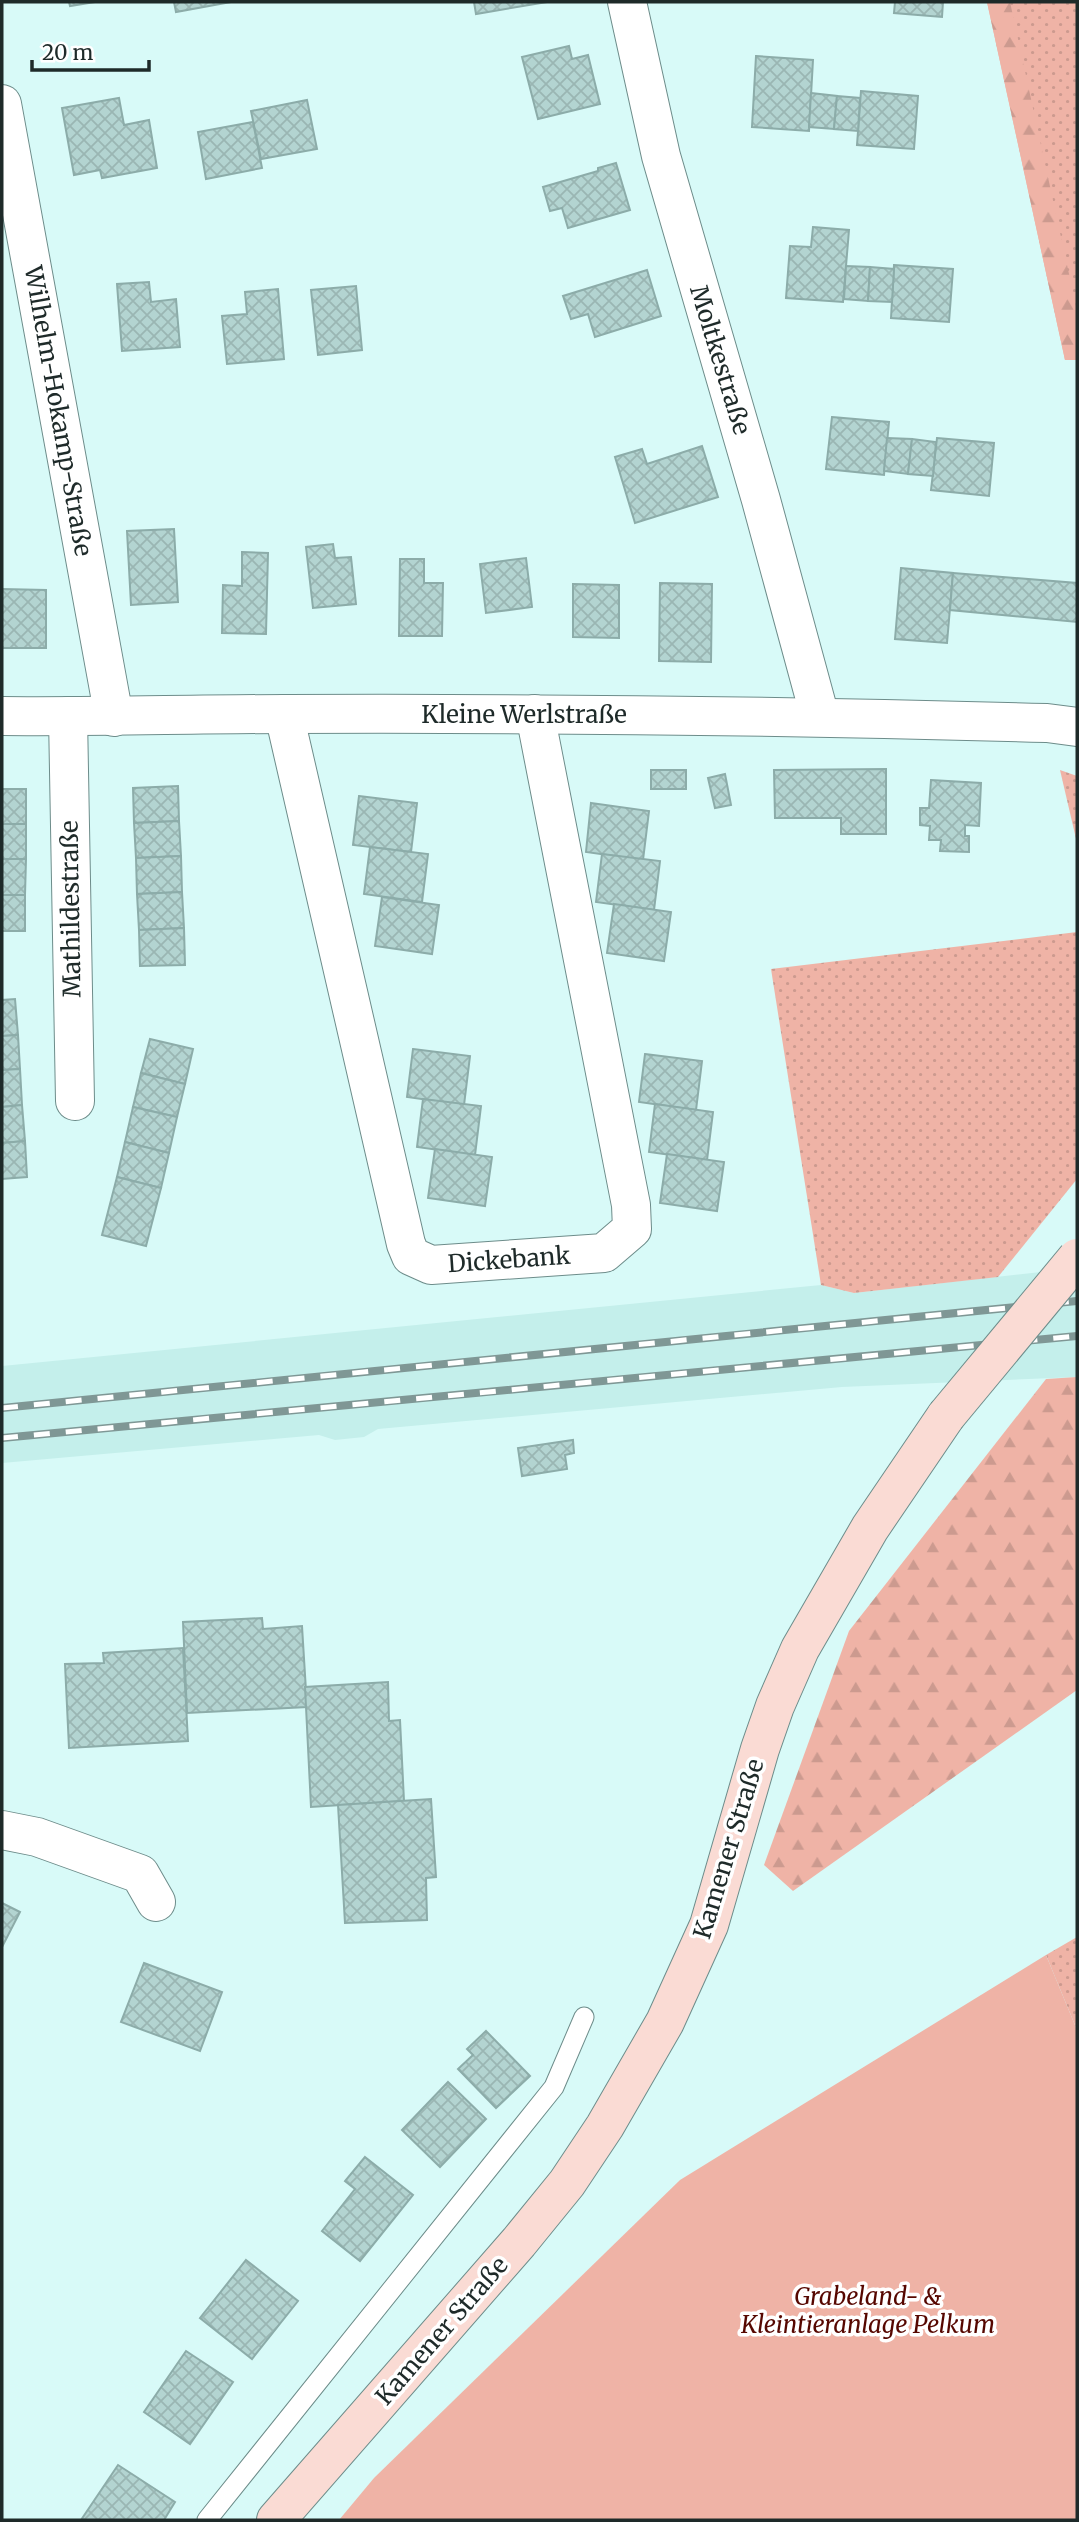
<svg xmlns="http://www.w3.org/2000/svg" width="1079" height="2522" viewBox="0 0 1079 2522" font-family="Merriweather,serif">
<defs>
<pattern id="grass-dots" width="8" height="8" patternUnits="userSpaceOnUse" patternTransform="scale(1.75)"><rect width="8" height="8" fill="#efb3a6"/><path d="M2 2h.1M6 6h.1" fill="none" stroke="#cc9a8f" stroke-width="1.8" stroke-linecap="round"/></pattern>
<pattern id="forest-firs" width="22" height="20" patternUnits="userSpaceOnUse" patternTransform="scale(1.75)"><rect width="22" height="20" fill="#efb3a6"/><path d="M5 1l3.5 6h-7zM16 11l3.5 6h-7z" fill="#cc9a8f"/></pattern>
<pattern id="building-cross-hatch" width="8" height="8" patternUnits="userSpaceOnUse" patternTransform="scale(1.75)"><rect width="8" height="8" fill="#b3d4d1"/><path d="M0 0l8 8M0 8l8-8" fill="none" stroke="#9ab6b3"/></pattern>
</defs>
<rect width="100%" height="100%" fill="#d8faf8"/>
<path fill="#c4efeb" d="M1077 1268V1377L842 1387 378 1429 364 1437 335 1440 319 1435 2 1463V1366L821 1285 854 1293Z"/>
<g fill="url(#grass-dots)">
<path d="M987 2H1077V360H1065Z"/>
<path d="M1060 770 1077 776V843Z"/>
<path d="M1077 932V1179L998 1277 854 1293 821 1285 771 969Z"/>
<path d="M1077 1937V2030L1046 1955Z"/>
</g>
<g fill="url(#forest-firs)">
<path d="M987 2H1010L1077 311V360H1065Z"/>
<path d="M1077 1377V1690L793 1891 764 1865 849 1631 1046 1379Z"/>
</g>
<path fill="#efb3a6" d="M1046 1955 1077 2030V2520H339L374 2478 680 2180Z"/>
<g fill="url(#building-cross-hatch)" stroke="#8caca9" stroke-width="2">
<path d="M69 2H95L70 6Z"/>
<path d="M174 2H231L176 12Z"/>
<path d="M474 2H547L476 14Z"/>
<path d="M895 2H943L942 17 894 13Z"/>
<path d="M569 46 572 59 588 55 600 104 538 119 522 57Z"/>
<path d="M756 56 813 60 809 131 752 127Z"/>
<path d="M861 91 918 96 914 149 857 145Z"/>
<path d="M811 93 837 96 834 129 809 127Z"/>
<path d="M837 96 860 98 858 131 834 129Z"/>
<path d="M119 98 124 125 149 120 157 168 102 178 100 170 74 175 62 108Z"/>
<path d="M307 100 317 149 261 159 251 111Z"/>
<path d="M253 122 262 168 206 179 198 132Z"/>
<path d="M616 163 630 210 568 228 562 208 550 211 543 187 598 171V168Z"/>
<path d="M813 227 849 230 843 302 786 298 790 246 811 247Z"/>
<path d="M894 265 953 269 949 322 891 318Z"/>
<path d="M846 266 870 267 868 301 844 299Z"/>
<path d="M870 267 894 269 892 302 868 301Z"/>
<path d="M647 270 661 316 595 337 588 314 571 319 563 296Z"/>
<path d="M149 282 151 302 176 299 180 347 122 351 117 284Z"/>
<path d="M356 286 362 350 318 355 311 290Z"/>
<path d="M278 289 284 359 227 364 222 316 247 314 245 292Z"/>
<path d="M832 417 889 422 884 475 826 469Z"/>
<path d="M887 438 912 439 908 474 884 471Z"/>
<path d="M937 438 994 443 989 496 931 490Z"/>
<path d="M912 439 936 442 933 476 908 474Z"/>
<path d="M702 446 718 497 635 523 615 457 642 449 647 464Z"/>
<path d="M174 529 178 602 131 605 127 531Z"/>
<path d="M333 544 335 558 351 557 356 604 313 608 306 547Z"/>
<path d="M242 552 268 553 266 634 222 633 223 585 242 586Z"/>
<path d="M526 558 532 607 486 613 480 564Z"/>
<path d="M400 559H424V583H443L442 636H399Z"/>
<path d="M901 568 953 573 947 643 895 639Z"/>
<path d="M953 573 1077 583V622L950 610Z"/>
<path d="M660 583 712 584 711 662 659 661Z"/>
<path d="M573 584 619 585V638L573 637Z"/>
<path d="M2 589 46 590V648H2Z"/>
<path d="M886 769V834H841V818H775L774 770Z"/>
<rect x="651" y="770" width="35" height="19"/>
<path d="M725 774 731 805 715 808 708 778Z"/>
<path d="M931 780 981 783 979 826 965 825V836H969V852L940 851 941 840H929L930 826 920 825V808H929Z"/>
<path d="M178 786 179 821 134 823 133 788Z"/>
<rect x="2" y="789" width="24" height="35"/>
<path d="M359 796 417 803 411 852 353 845Z"/>
<path d="M591 803 649 811 643 860 586 852Z"/>
<path d="M179 821 181 856 136 858 134 823Z"/>
<rect x="2" y="824" width="24" height="35"/>
<path d="M370 847 428 854 422 902 364 894Z"/>
<path d="M602 854 660 861 654 910 596 902Z"/>
<path d="M181 856 182 892 137 894 136 858Z"/>
<path d="M2 859H26L25 895H2Z"/>
<path d="M182 892 184 928 139 930 137 894Z"/>
<rect x="2" y="895" width="23" height="36"/>
<path d="M382 897 439 905 432 954 375 946Z"/>
<path d="M614 904 671 912 664 961 607 953Z"/>
<path d="M184 928 185 965 140 966 139 930Z"/>
<path d="M15 999 18 1035 2 1036V1000Z"/>
<path d="M18 1035 20 1069 2 1070V1036Z"/>
<path d="M150 1039 193 1049 185 1084 141 1073Z"/>
<path d="M413 1049 470 1056 464 1105 407 1097Z"/>
<path d="M645 1054 702 1061 696 1110 639 1102Z"/>
<path d="M20 1069 22 1105 2 1107V1070Z"/>
<path d="M141 1073 185 1084 177 1117 133 1107Z"/>
<path d="M423 1099 481 1106 475 1155 417 1147Z"/>
<path d="M655 1104 713 1112 707 1160 649 1152Z"/>
<path d="M22 1105 25 1141 2 1143V1107Z"/>
<path d="M133 1107 177 1117 169 1153 125 1142Z"/>
<path d="M25 1141 27 1177 2 1179V1143Z"/>
<path d="M125 1142 169 1153 161 1188 117 1177Z"/>
<path d="M435 1149 492 1157 485 1206 428 1198Z"/>
<path d="M667 1154 724 1162 717 1211 660 1203Z"/>
<path d="M117 1177 161 1188 146 1246 102 1235Z"/>
<path d="M573 1440 574 1453 565 1455 567 1469 522 1476 518 1448Z"/>
<path d="M262 1618 263 1629 302 1626 307 1707 187 1713 183 1622Z"/>
<path d="M183 1648 188 1741 69 1748 65 1664 104 1663 103 1653Z"/>
<path d="M388 1682 389 1721 400 1720 404 1801 311 1807 305 1687Z"/>
<path d="M431 1799 436 1877 426 1878 427 1920 345 1923 338 1805Z"/>
<path d="M2 1903 20 1912 2 1947Z"/>
<path d="M144 1963 222 1992 200 2051 121 2022Z"/>
<path d="M486 2031 530 2076 496 2108 458 2069 473 2055 467 2049Z"/>
<path d="M448 2082 486 2119 440 2167 402 2130Z"/>
<path d="M365 2157 413 2195 360 2261 322 2231 355 2189 345 2181Z"/>
<path d="M246 2260 298 2301 252 2359 200 2318Z"/>
<path d="M186 2351 233 2382 190 2444 144 2412Z"/>
<path d="M118 2465 175 2502 164 2520H81Z"/>
</g>
<g fill="none" stroke-linecap="round" stroke-linejoin="round">
<defs>
<path id="lane" d="M207 2520 554 2087 584 2017"/>
<g id="street">
<path d="M627 2 661 156 761 500 820 717"/>
<path d="M2 104 114 717"/>
<path d="M284 714 406 1244 411 1256 431 1265 604 1253 632 1229 631 1205 535 714"/>
<path d="M2 716C97 717 192 714 287 714 540 713 793 716 1047 723L1077 727"/>
<path d="M68 716 75 1101"/>
<path d="M2 1830 37 1837 140 1874 156 1902"/>
</g>
<path id="secondary" d="M276 2520 519 2242 567 2183 605 2126 665 2022 709 1925 760 1749 775 1706 800 1649 870 1528 946 1416"/>
</defs>
<use href="#lane" stroke="#6d8c8a" stroke-width="21"/>
<use href="#street" stroke="#6d8c8a" stroke-width="40"/>
<use href="#secondary" stroke="#6d8c8a" stroke-width="40"/>
<use href="#lane" stroke="#fff" stroke-width="19"/>
<use href="#street" stroke="#fff" stroke-width="38"/>
<use href="#secondary" stroke="#fadbd4" stroke-width="38"/>
<defs>
<g id="rail">
<path d="M2 1408 1077 1301"/>
<path d="M2 1438 1077 1336"/>
</g>
</defs>
<use href="#rail" stroke="#7f9795" stroke-width="8"/>
<use href="#rail" stroke="#fff" stroke-width="5" stroke-dasharray="16" stroke-linecap="butt"/>
<defs>
<path id="secondary-bridge" d="M946 1416 1077 1258"/>
</defs>
<use href="#secondary-bridge" stroke="#6d8c8a" stroke-width="40" stroke-linecap="butt"/>
<use href="#secondary-bridge" stroke="#fadbd4" stroke-width="38"/>
</g>
<g text-anchor="middle" stroke-width="7" stroke-linejoin="round" paint-order="stroke">
<g font-size="24" fill="#1e2a29" stroke="#fff">
<text transform="translate(720 360) rotate(73)" y="8">Moltkestraße</text>
<text transform="translate(58 411) rotate(80)" y="8">Wilhelm-Hokamp-Straße</text>
<text x="524" y="723">Kleine Werlstraße</text>
<text transform="translate(71 909) rotate(-91)" y="8">Mathildestraße</text>
<text transform="translate(509 1260) rotate(-4)" y="8">Dickebank</text>
<text transform="translate(729 1849) rotate(-73)" y="8">Kamener Straße</text>
<text transform="translate(442 2331) rotate(-49)" y="8">Kamener Straße</text>
</g>
<g font-size="24" font-style="italic" fill="#560700" stroke="#fff">
<text x="868" y="2305">Grabeland- &amp;<tspan x="868" dy="28">Kleintieranlage Pelkum</tspan></text>
</g>
</g>
<rect width="1079" height="2522" fill="none" stroke="#1e2a29" stroke-width="7"/>
<path d="M32 60v10h117v-10" fill="none" stroke="#1e2a29" stroke-width="3.5"/>
<text x="42" y="60" font-size="21" fill="#1e2a29" stroke="#ffffff" stroke-width="5" paint-order="stroke">20 m</text>
</svg>
